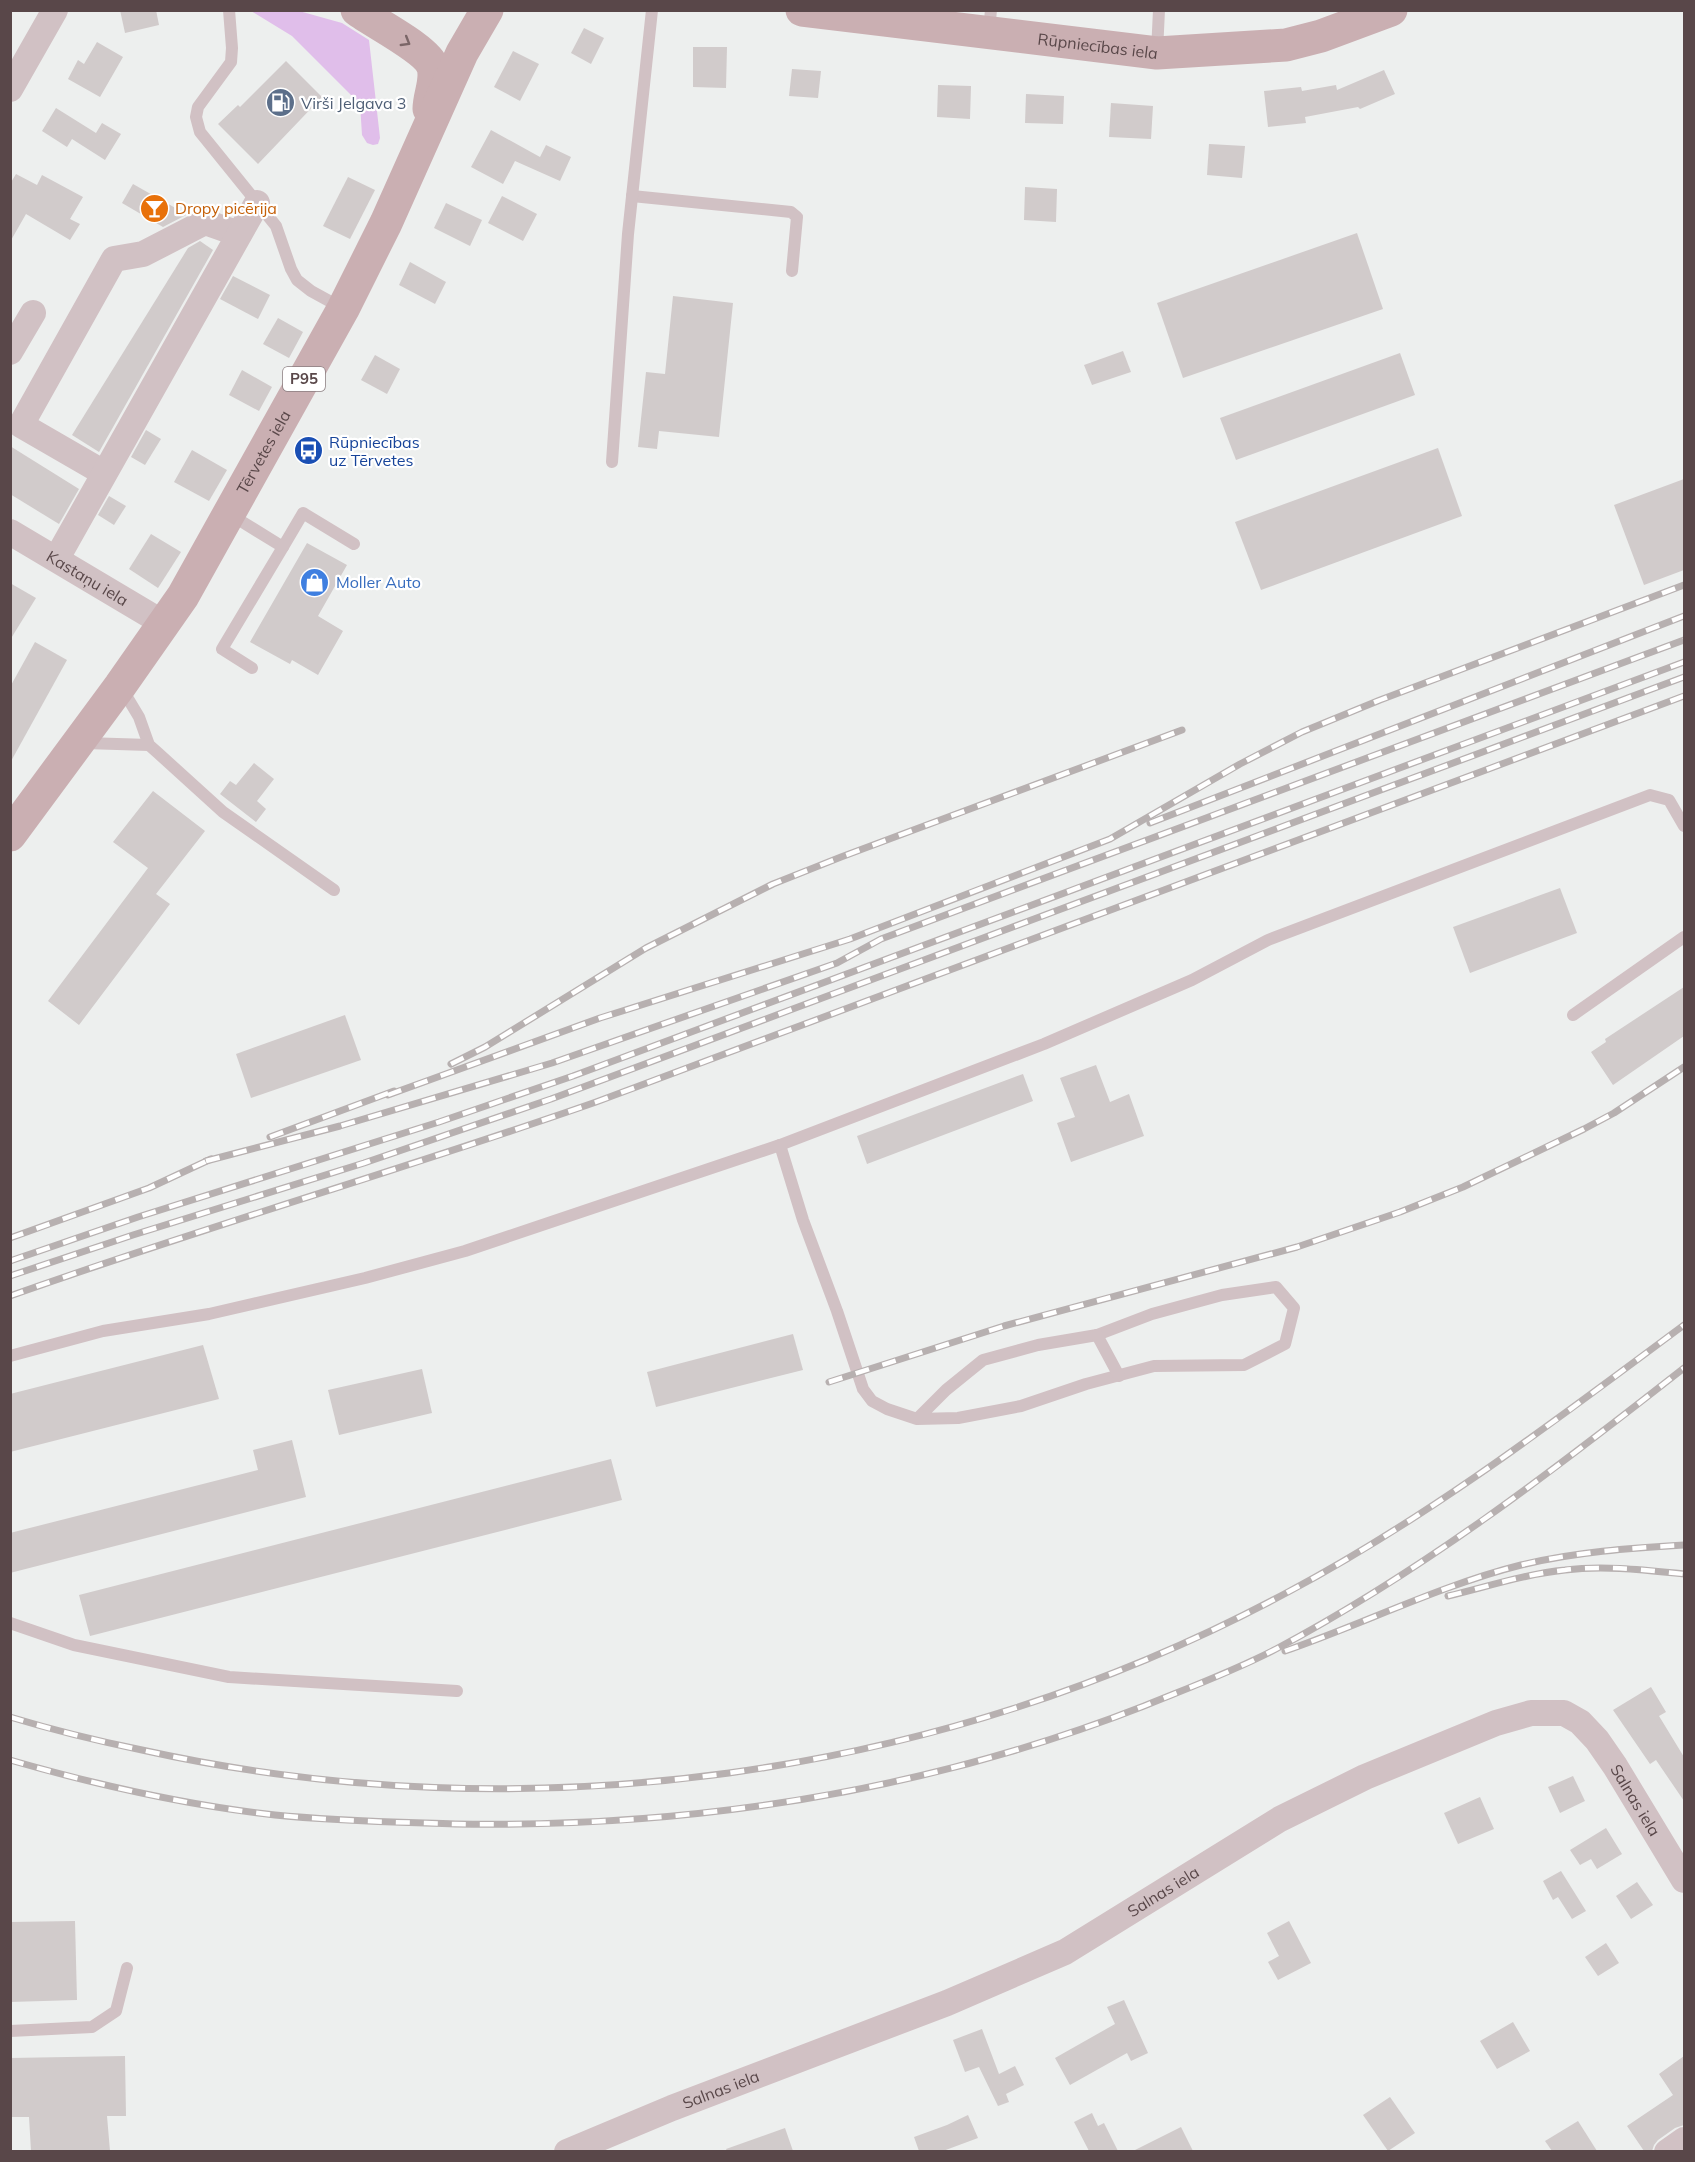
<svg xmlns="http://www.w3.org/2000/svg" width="1695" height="2162" viewBox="0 0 1695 2162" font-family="Mulish,sans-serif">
<rect width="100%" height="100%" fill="#edefee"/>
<path fill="#e0beea" d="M251 11H299L342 23 369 40 380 138 378 144 373 145 367 143 362 135 360 104 292 36Z"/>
<g fill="#d1cbcb">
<path d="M120 10H156L159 25 125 33Z"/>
<path d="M584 28 604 38 591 64 571 53Z"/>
<path d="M97 42 123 57 100 97 68 79 78 60 84 64Z"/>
<path d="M693 47H727L726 88 693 87Z"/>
<path d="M513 51 539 64 520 101 494 87Z"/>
<path d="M286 61 322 97 258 164 218 124 238 105 240 107Z"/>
<path d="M792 69 821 71 818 98 789 96Z"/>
<path d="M1384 70 1395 94 1360 109 1358 107 1305 117 1306 123 1268 127 1264 91 1301 87 1302 91 1336 85 1337 90Z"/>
<path d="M938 85 971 86 970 119 937 117Z"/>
<path d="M1026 94 1064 96 1063 124 1025 123Z"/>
<path d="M1111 103 1153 106 1151 139 1109 137Z"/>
<path d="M56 108 96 133 102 123 121 134 105 160 72 139 67 147 42 131Z"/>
<path d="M491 130 540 157 546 145 571 157 560 181 515 161 503 184 471 167Z"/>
<path d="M1209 144 1245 146 1242 178 1207 175Z"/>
<path d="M16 174 37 185 42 175 83 197 70 219 80 224 70 240 26 214 10 242V184Z"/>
<path d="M348 177 375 190 350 239 323 226Z"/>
<path d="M133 184 186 214V215L163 227 122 203Z"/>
<path d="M1025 187 1057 189 1056 222 1024 220Z"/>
<path d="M502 196 537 214 523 241 488 223Z"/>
<path d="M446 203 482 220 470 246 434 228Z"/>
<path d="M1357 233 1383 309 1183 378 1157 303Z"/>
<path d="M200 241 213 250 99 452 72 435 188 248Z"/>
<path d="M410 262 446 282 435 304 399 285Z"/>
<path d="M233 276 270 295 258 319 220 299Z"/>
<path d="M673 296 733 303 719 437 659 431 657 449 638 447 646 372 665 374Z"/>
<path d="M278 318 303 332 289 358 263 344Z"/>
<path d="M1123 351 1131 372 1092 385 1084 365Z"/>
<path d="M1400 353 1415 395 1236 460 1220 418Z"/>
<path d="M375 355 400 369 387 394 361 380Z"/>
<path d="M242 370 272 387 259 411 229 395Z"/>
<path d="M146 430 161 439 145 465 131 457Z"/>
<path d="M10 446 79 489 59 524 10 494Z"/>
<path d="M1438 448 1462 516 1261 590 1235 522Z"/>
<path d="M192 450 227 470 209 501 174 482Z"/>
<path d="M1684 479V570L1644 585 1614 505Z"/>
<path d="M109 496 126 506 114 525 98 515Z"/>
<path d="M151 534 181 552 158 588 129 569Z"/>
<path d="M307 543 347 565 318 616 343 631 318 675 292 660 290 664 250 642Z"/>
<path d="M10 583 36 598 10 640Z"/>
<path d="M35 642 67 660 10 763V687Z"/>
<path d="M254 763 274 779 257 801 266 809 256 822 220 794 230 781 236 785Z"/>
<path d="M153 791 205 831 156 894 170 904 79 1025 48 1001 148 868 113 842Z"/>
<path d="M1560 888 1577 933 1470 973 1453 927Z"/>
<path d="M1684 987V1036L1613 1085 1591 1052 1606 1042 1605 1039Z"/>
<path d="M345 1015 361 1060 251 1098 236 1054Z"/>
<path d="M1096 1065 1110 1102 1129 1094 1144 1136 1071 1162 1057 1123 1075 1117 1060 1078Z"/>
<path d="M1023 1074 1033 1101 867 1164 857 1136Z"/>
<path d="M793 1334 803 1370 656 1407 647 1372Z"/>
<path d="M203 1345 219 1399 10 1452V1394Z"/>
<path d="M422 1369 432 1413 339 1435 328 1390Z"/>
<path d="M292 1440 306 1497 10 1573V1533L258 1470 253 1450Z"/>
<path d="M611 1459 622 1500 90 1636 79 1595Z"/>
<path d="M1651 1687 1666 1712 1659 1716 1684 1757V1801L1656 1760 1650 1764 1613 1710Z"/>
<path d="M1573 1776 1585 1801 1560 1813 1548 1787Z"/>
<path d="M1480 1797 1494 1829 1458 1844 1444 1813Z"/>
<path d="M1606 1828 1622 1854 1597 1869 1591 1859 1580 1865 1570 1850Z"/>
<path d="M1561 1871 1586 1911 1572 1919 1558 1897 1553 1900 1543 1881Z"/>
<path d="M1637 1882 1653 1905 1631 1919 1616 1896Z"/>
<path d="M75 1921 77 2000 10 2002V1922Z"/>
<path d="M1289 1921 1311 1963 1278 1980 1268 1962 1279 1956 1267 1933Z"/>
<path d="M1606 1943 1619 1963 1598 1976 1585 1957Z"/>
<path d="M1124 2000 1148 2053 1131 2061 1127 2053 1070 2085 1055 2058 1115 2024 1107 2007Z"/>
<path d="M1513 2022 1530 2051 1497 2069 1480 2041Z"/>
<path d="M982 2029 999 2074 1015 2066 1024 2085 1006 2094 1009 2102 998 2106 979 2067 965 2072 953 2040Z"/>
<path d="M125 2056 126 2116H107L110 2151H31L29 2117H10V2058Z"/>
<path d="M1684 2056V2125L1675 2128 1658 2140 1654 2145 1652 2151H1644L1627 2126 1673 2095 1659 2074Z"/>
<path d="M1390 2097 1415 2133 1388 2151 1363 2115Z"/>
<path d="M1092 2113 1098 2126 1104 2123 1118 2151H1089L1074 2122Z"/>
<path d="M968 2115 978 2138 943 2151H919L914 2137 947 2125Z"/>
<path d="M1578 2121 1597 2151H1552L1545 2141Z"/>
<path d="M1181 2127 1193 2151H1133Z"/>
<path d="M785 2128 793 2151H727L726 2149Z"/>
</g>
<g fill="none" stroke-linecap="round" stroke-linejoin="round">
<g stroke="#d1c1c4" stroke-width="12">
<path d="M229 10 232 48 231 62 198 107 196 117 200 132 276 226 291 269 297 280 311 291 342 308"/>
<path d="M989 30 991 10"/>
<path d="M1157 52 1159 10"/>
<path d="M632 196 791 212 797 217 792 271"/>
<path d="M612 462 628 234 652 10"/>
<path d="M231 515 283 547 222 649 252 668"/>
<path d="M283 547 303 513 354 544"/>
<path d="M121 687 139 717 149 745 158 753 223 812 334 890"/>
<path d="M85 743 149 745"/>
<path d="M1573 1015 1684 937"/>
<path d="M780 1145 803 1220 837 1311 863 1389 872 1401 887 1409 917 1419 958 1418 1021 1406 1086 1384 1154 1366 1244 1365 1285 1344 1294 1308 1276 1287 1222 1295 1152 1314 1097 1335 1038 1345 983 1360 946 1390 917 1419"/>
<path d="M1097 1335 1119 1376"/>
<path d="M10 1356 103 1331 209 1314 365 1278 465 1251 780 1145 1044 1044 1192 980 1268 940 1650 795 1669 800 1684 826"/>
<path d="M10 1623 74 1645 229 1677 457 1691"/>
<path d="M10 2031 92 2027 116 2011 127 1968"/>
</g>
<g stroke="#d1c1c4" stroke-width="26">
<path d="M10 89 55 10"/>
<path d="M10 352 33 313"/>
<path d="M104 473 21 425 114 259 143 254 205 222 239 234"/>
<path id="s1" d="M10 532 163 623"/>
<path d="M57 558 257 203"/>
<path id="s2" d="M567 2152 672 2108 947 2003 1065 1952 1280 1819 1365 1777 1496 1723 1531 1713H1564L1580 1722 1597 1740 1615 1766 1684 1880"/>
<path d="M1667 2152 1684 2140"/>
</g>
<g stroke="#caafb2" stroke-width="33">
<path d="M357 10C374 23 427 49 433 67 437 81 429 95 429 109"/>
<path id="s3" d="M802 10 1157 53 1286 45 1321 36 1391 10"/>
<path id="s4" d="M10 835 120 686 183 596 343 309 386 223 462 53 487 10"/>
</g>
<defs>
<g id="rail">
<path d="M1150 823 1684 616"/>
<path d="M451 1064 485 1047 646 948 773 884 841 857 1182 730"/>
<path d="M388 1095 600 1018 850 939 1110 839 1240 764 1302 732 1380 700 1684 585"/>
<path d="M270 1137 394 1091"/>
<path d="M206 1161 340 1126 552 1063 837 963 881 939 1684 640"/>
<path d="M10 1238 149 1188 211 1159"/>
<path d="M10 1261 138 1217 439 1122 573 1076 1684 662"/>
<path d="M10 1276 133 1235 364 1163 551 1099 1684 677"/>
<path d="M10 1296C204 1227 402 1170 596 1102L1684 696"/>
<path d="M829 1382 1004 1326 1297 1247 1400 1212 1463 1187 1584 1129 1614 1113 1684 1067"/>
<path d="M1448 1596C1486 1587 1525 1574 1565 1570 1604 1565 1645 1570 1684 1574"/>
<path d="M1285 1651C1363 1624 1441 1585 1521 1565 1575 1552 1630 1548 1684 1545"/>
<path d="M10 1717C53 1730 98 1741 142 1750 526 1835 941 1779 1288 1592 1429 1517 1556 1420 1684 1325"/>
<path d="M10 1760C97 1785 185 1805 275 1815 335 1821 395 1822 455 1824 691 1828 924 1792 1144 1706 1188 1688 1234 1671 1276 1649 1423 1571 1554 1470 1684 1368"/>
</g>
</defs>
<use href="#rail" stroke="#b7b0b0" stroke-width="7"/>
<use href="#rail" stroke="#fff" stroke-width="4.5" stroke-dasharray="14" stroke-linecap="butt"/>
</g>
<defs><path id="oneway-chevron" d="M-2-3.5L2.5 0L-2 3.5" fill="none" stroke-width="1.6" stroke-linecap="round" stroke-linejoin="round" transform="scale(1.5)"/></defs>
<use stroke="#7b6668" href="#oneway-chevron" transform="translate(406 42) rotate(31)"/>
<defs>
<symbol id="fuel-disc" viewBox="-11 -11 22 22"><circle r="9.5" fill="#5c6f8a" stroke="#fff"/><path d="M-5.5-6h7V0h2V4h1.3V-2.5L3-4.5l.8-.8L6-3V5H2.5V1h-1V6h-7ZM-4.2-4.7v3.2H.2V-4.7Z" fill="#fff"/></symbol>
<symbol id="bar-disc" viewBox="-11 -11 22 22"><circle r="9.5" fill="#e8710a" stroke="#fff"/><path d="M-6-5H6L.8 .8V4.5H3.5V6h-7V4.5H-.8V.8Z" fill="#fff"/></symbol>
<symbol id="bus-disc" viewBox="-11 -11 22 22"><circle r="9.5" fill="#1a4fb4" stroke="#fff"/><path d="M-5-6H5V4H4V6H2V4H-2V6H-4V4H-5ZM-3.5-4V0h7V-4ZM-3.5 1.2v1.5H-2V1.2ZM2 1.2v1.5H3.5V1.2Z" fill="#fff"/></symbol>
<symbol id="shop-disc" viewBox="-11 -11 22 22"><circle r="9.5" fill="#3f7fe0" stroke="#fff"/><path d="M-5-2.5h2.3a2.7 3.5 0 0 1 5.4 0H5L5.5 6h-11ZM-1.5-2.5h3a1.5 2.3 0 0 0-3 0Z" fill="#fff"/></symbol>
</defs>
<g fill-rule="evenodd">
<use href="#fuel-disc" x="264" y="86" width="33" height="33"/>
<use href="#bar-disc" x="138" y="192" width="33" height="33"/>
<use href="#bus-disc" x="292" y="434" width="33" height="33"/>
<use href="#shop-disc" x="298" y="566" width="33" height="33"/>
</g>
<g text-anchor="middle" stroke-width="4.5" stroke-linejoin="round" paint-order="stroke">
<rect fill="#fff" stroke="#8b7e80" stroke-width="1.5" x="283" y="367" width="42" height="24" rx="4.5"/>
<g font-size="15" font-weight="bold" fill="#594749">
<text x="304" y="384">P95</text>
</g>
<g font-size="16" fill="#594749" stroke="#fff">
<text dy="6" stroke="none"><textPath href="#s3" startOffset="298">Rūpniecības iela</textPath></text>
<text dy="6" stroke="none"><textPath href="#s4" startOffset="460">Tērvetes iela</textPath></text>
<text dy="6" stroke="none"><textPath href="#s1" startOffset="90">Kastaņu iela</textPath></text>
<text dy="6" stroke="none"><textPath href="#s2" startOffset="1210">Salnas iela</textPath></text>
<text dy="6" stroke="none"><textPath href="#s2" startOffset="652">Salnas iela</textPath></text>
<text dy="6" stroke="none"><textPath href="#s2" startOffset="166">Salnas iela</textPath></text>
</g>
<g font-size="16" fill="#4e5e75" stroke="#fff" text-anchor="start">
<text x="301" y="109">Virši Jelgava 3</text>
</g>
<g font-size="16" fill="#c56008" stroke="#fff" text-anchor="start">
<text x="175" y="214">Dropy picērija</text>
</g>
<g font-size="16" fill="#164399" stroke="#fff" text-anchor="start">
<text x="329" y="448">Rūpniecības<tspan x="329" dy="18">uz Tērvetes</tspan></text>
</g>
<g font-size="16" fill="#366cbe" stroke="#fff" text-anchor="start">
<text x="336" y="588">Moller Auto</text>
</g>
</g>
<rect width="1695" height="2162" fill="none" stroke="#594749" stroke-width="24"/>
</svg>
